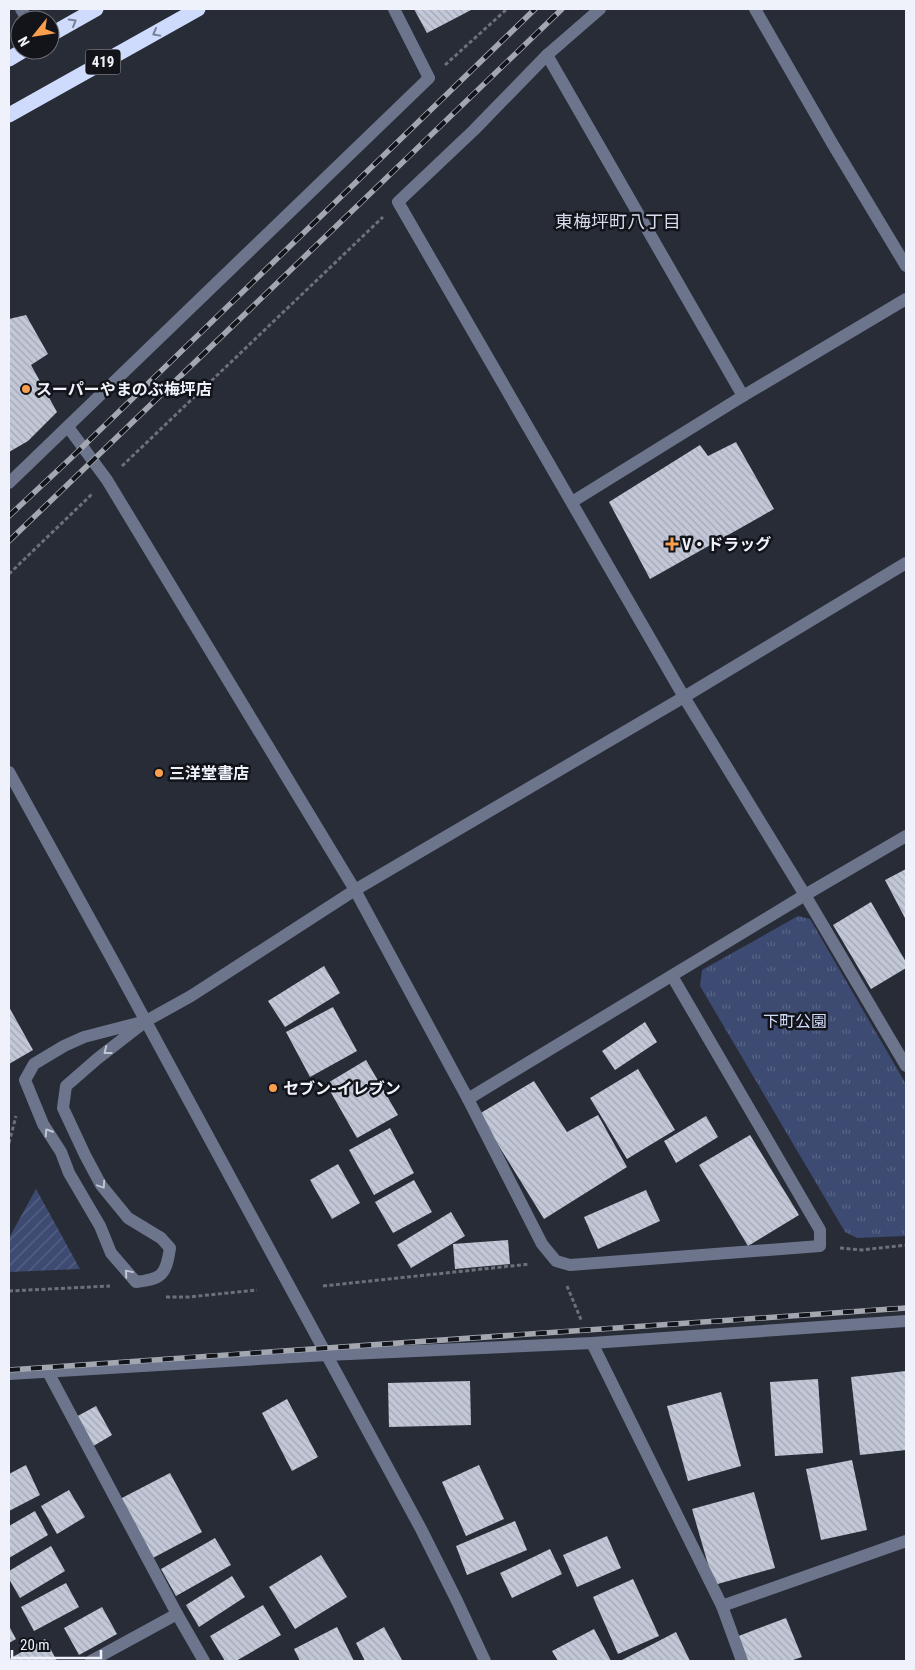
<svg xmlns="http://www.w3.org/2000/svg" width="915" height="1670" viewBox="0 0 915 1670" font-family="'Roboto Condensed','Noto Sans JP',sans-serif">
<defs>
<pattern id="park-tufts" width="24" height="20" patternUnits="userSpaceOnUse" patternTransform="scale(1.25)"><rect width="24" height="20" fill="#3d4a71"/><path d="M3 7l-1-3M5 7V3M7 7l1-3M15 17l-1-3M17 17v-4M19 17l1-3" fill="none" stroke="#596586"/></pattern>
<pattern id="garden-furrows" width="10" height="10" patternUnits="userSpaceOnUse" patternTransform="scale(1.25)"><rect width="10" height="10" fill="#3d4a71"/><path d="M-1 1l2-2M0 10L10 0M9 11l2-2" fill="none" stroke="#596586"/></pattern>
<pattern id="building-back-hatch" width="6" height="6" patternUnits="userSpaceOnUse" patternTransform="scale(1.25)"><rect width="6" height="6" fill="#c2c8d7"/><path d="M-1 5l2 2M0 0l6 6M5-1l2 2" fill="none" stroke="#a4a8b4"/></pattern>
</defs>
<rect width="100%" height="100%" fill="#282c37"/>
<path fill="url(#park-tufts)" d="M798 916 810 919 906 1084V1236L857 1238 845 1232 700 986 702 970Z"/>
<path fill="url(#garden-furrows)" d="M36 1189 80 1269 9 1272V1238Z"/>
<g fill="url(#building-back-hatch)">
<path d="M414 9H473L427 33Z"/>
<path d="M26 315 48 354 31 365 57 412 28 441 9 452V319Z"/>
<path d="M736 442 774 509 650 579 609 502 700 445 708 456Z"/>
<path d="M906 869V920L885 880Z"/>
<path d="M871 902 906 962V968L871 989 833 925Z"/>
<path d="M324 966 340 993 285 1027 268 1001Z"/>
<path d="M9 1007 33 1050 9 1064Z"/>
<path d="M333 1007 357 1051 310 1077 286 1032Z"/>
<path d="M645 1022 657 1042 615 1070 602 1051Z"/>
<path d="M366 1060 398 1115 357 1138 326 1084Z"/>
<path d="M638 1069 675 1130 627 1159 590 1098Z"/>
<path d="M534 1081 567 1132 598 1115 627 1167 544 1219 479 1114Z"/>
<path d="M706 1116 718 1137 676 1163 664 1141Z"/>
<path d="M390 1128 414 1173 374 1195 349 1150Z"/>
<path d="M750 1135 799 1215 748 1246 699 1165Z"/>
<path d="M338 1164 360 1203 332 1219 310 1180Z"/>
<path d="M414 1180 432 1212 393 1233 375 1202Z"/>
<path d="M646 1190 660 1221 598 1249 584 1217Z"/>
<path d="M451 1212 465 1236 411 1268 397 1245Z"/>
<path d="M508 1240 510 1264 455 1269 453 1244Z"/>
<path d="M906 1371V1450L860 1455 851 1377Z"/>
<path d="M818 1379 823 1453 775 1456 770 1382Z"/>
<path d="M470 1381 471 1425 389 1427 388 1383Z"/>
<path d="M721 1392 741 1466 688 1481 667 1406Z"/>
<path d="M287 1399 318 1457 292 1471 262 1413Z"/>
<path d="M96 1406 112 1435 90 1448 74 1418Z"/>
<path d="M852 1460 867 1530 821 1540 806 1469Z"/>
<path d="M26 1465 40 1495 9 1511V1474Z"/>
<path d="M479 1465 504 1519 466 1536 442 1482Z"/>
<path d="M170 1473 202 1532 151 1559 120 1499Z"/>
<path d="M69 1490 85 1517 57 1534 41 1506Z"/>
<path d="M754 1492 775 1568 714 1585 692 1509Z"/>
<path d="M35 1511 48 1535 9 1558V1526Z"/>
<path d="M515 1521 527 1550 467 1575 456 1546Z"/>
<path d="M607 1536 621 1568 577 1587 563 1555Z"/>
<path d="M215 1538 231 1565 176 1596 161 1569Z"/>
<path d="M51 1546 65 1571 20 1598 9 1579V1571Z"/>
<path d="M550 1549 562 1574 512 1598 500 1573Z"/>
<path d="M321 1555 347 1597 295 1629 269 1587Z"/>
<path d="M232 1576 245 1597 199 1627 186 1605Z"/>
<path d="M633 1579 659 1636 618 1654 593 1597Z"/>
<path d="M66 1583 79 1607 34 1631 21 1607Z"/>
<path d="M263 1605 281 1635 236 1661H225L210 1636Z"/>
<path d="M102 1607 117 1634 79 1655 64 1628Z"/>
<path d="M786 1618 802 1657 790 1661H746L736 1637Z"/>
<path d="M9 1626 16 1639 9 1643Z"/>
<path d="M337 1627 354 1661H300L294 1649Z"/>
<path d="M384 1627 402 1660 365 1661 356 1643Z"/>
<path d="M594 1629 611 1661H558L552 1651Z"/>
<path d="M676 1632 690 1661H622V1660Z"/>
<path d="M45 1639 57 1661H9V1659Z"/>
</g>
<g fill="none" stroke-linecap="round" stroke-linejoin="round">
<g stroke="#6c7079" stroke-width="3" stroke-dasharray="4 2.5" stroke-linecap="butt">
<path d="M445 65 507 9"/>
<path d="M122 466 383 217"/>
<path d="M9 574 92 494"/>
<path d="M9 1143 16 1116"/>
<path d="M840 1248 862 1250 906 1245"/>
<path d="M323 1286 530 1264"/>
<path d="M567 1286 582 1322"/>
<path d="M9 1291 110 1286"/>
<path d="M166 1297H189L257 1290"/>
</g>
<g stroke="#6c758c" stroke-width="12">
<path d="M21 9 28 20"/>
<path d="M600 9 547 55 474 130 398 202 684 697 805 895 906 1066"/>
<path d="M755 9 832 143 906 266"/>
<path d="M547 55 743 396"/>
<path d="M68 427 107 480 355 890 468 1099 542 1244 556 1261 570 1265 820 1246V1230L672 976"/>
<path d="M9 483 429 78 394 9"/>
<path d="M572 502 743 396 906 299"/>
<path d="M9 772 117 968 421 1529 457 1601 485 1661"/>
<path d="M146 1021 84 1037 64 1046 34 1064 25 1080 43 1124 61 1152 69 1173 100 1226 111 1253 136 1282C162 1279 166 1275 170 1248L161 1238 128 1218 101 1185 85 1155 63 1108 66 1086 97 1059 146 1021 191 996 355 890 684 697 906 563"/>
<path d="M468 1099 805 895 906 836"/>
<path d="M592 1343 722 1606 742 1661"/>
<path d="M48 1372 177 1614 204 1661"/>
<path d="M9 1374 327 1355 592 1343 906 1321"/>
<path d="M722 1606 906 1541"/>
<path d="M91 1661 177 1614"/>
</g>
<g stroke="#cedbfd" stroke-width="15">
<path d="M50 35 96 9"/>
<path d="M9 59 24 50"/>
<path d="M9 115 198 9"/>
</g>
<defs>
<g id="rail">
<path d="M9 516 70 459 535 9"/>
<path d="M9 541 562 9"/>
<path d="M9 1370 906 1308"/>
</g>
</defs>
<use href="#rail" stroke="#a3a7b0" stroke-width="5.5"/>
<use href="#rail" stroke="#12141a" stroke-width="4" stroke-dasharray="11" stroke-linecap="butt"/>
</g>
<defs><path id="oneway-chevron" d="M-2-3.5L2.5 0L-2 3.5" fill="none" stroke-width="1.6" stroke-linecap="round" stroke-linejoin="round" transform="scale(1.25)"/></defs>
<g stroke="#798197">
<use href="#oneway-chevron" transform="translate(73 22) rotate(-30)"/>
<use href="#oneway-chevron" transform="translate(156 33) rotate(151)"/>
</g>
<g stroke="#c1c6d4">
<use href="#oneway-chevron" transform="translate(107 1051) rotate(142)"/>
<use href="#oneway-chevron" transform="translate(48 1132) rotate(-123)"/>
<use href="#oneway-chevron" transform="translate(102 1185) rotate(56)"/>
<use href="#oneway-chevron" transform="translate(128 1273) rotate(-130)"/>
</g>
<g fill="#fa9f4e" stroke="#12141a" stroke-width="2">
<circle cx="26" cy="389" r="5"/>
<path d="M669.5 536.5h5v5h5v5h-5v5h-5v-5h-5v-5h5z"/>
<circle cx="159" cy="773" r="5"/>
<circle cx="273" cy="1088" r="5"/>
</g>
<g text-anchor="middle" stroke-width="5" stroke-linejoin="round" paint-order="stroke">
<rect fill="#12141a" stroke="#adafb7" stroke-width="1" x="85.5" y="49.5" width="35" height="25" rx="4"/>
<g font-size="15" font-weight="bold" fill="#eff2fa">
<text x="103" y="67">419</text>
</g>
<g font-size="16" font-weight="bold" fill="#eff2fa" stroke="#12141a" text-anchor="start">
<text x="36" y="395">スーパーやまのぶ梅坪店</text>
<text x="682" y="550">V・ドラッグ</text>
<text x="169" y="779">三洋堂書店</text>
<text x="283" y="1094">セブン-イレブン</text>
</g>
<g font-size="16" fill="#d0dcfb" stroke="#12141a">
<text x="795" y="1027">下町公園</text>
</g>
<g font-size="18" fill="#d6dceb" stroke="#12141a">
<text x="618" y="228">東梅坪町八丁目</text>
</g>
</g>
<rect width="915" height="1670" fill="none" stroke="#eff2fa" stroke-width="20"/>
<g transform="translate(35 35) rotate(240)"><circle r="24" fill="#12141a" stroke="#6a6d74"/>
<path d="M0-4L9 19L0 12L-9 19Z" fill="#fa9f4e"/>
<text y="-8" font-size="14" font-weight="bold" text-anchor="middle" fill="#eff2fa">N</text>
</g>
<path d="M12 1650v8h89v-8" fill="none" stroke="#eff2fa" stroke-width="2.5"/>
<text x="20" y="1650" font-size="15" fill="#eff2fa" stroke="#12141a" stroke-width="4" paint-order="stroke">20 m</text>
</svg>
